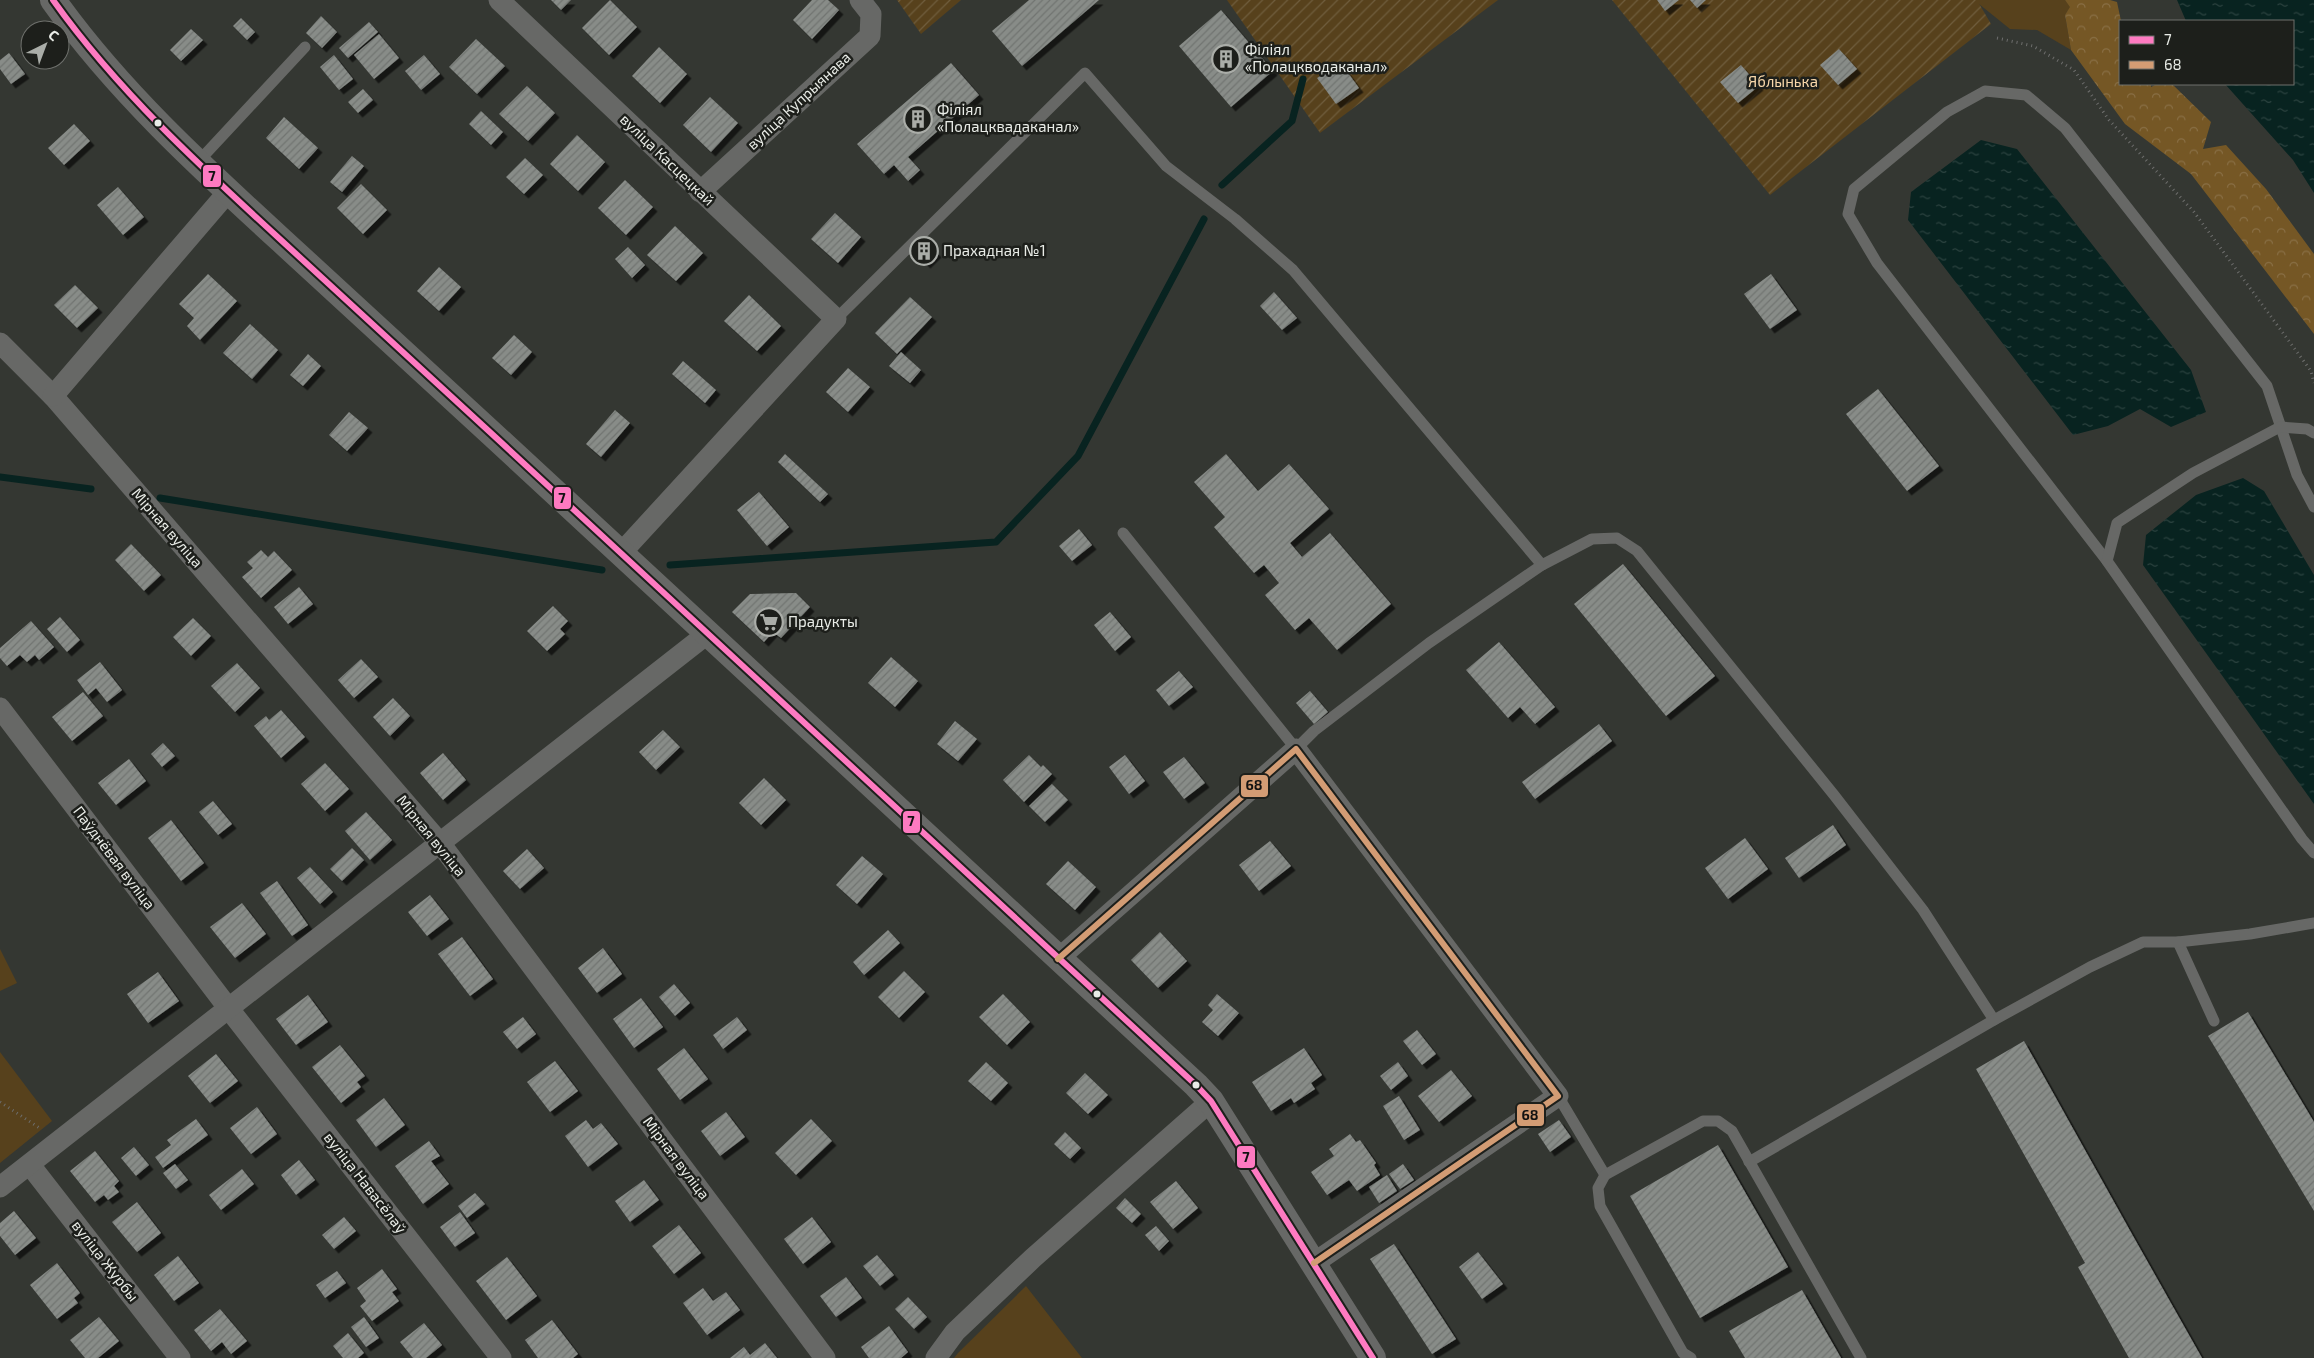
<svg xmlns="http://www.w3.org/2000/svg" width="2314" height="1358" viewBox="0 0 2314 1358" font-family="'Exo 2',sans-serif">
<defs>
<pattern id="forest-crowns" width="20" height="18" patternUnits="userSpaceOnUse" patternTransform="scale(1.25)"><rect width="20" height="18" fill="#755725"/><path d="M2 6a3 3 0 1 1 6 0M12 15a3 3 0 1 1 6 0" fill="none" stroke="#896f45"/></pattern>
<pattern id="garden-furrows" width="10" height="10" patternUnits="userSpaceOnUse" patternTransform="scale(1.25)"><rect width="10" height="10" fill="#57411c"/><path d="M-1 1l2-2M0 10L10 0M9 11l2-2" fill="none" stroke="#6f5d3d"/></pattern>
<pattern id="water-ripples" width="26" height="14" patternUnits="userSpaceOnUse" patternTransform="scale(1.25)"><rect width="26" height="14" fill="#082320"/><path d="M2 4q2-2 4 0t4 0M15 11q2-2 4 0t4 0" fill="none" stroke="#2c4340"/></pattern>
<pattern id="building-hatch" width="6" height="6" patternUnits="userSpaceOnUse" patternTransform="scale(1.25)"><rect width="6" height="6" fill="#888c88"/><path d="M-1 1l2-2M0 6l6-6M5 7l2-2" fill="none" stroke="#717471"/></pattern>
<filter id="shadow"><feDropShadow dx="4.5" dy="4.5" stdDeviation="0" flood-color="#0009"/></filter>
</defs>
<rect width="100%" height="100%" fill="#343732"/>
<g fill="#57411c">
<path d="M1974 0H2065L2071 7 2065 15 2071 50 2037 30 2010 29Z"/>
<path d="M0 949 17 983 0 991Z"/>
<path d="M0 1052 52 1121 0 1163Z"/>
<path d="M1026 1286 1082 1358H954L958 1353Z"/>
</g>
<path fill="url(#forest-crowns)" d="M2065 0H2110L2117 2 2121 21 2120 84H2151V87L2157 84H2172L2211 122 2203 149 2226 145 2266 189 2314 254V334L2191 174 2125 124 2071 50 2065 15 2070 7Z"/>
<g fill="url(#garden-furrows)">
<path d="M897 0H961L921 34Z"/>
<path d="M1227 0H1498L1320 133Z"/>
<path d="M1612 0H1977L1991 24 1770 195Z"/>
</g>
<g fill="url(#water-ripples)">
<path d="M2177 0H2314V193L2293 160 2225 84H2293V21H2186Z"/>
<path d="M1981 140 2017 149 2191 370 2206 412 2171 427 2140 409 2108 426 2073 435 1908 220 1911 192Z"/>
<path d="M2243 478 2264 491 2314 575V804L2143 565 2146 535 2196 495Z"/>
</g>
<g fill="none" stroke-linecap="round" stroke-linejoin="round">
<g stroke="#082320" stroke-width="7">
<path d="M1222 185 1292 121 1303 79"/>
<path d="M0 477 91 489"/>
<path d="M160 498 602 570"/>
<path d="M670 565 996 542 1078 456 1204 219"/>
</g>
</g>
<g fill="url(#building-hatch)" filter="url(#shadow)">
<path d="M551 0H571L561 10Z"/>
<path d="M610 0 637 27 609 55 582 28Z"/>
<path d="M812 0H828L839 10 812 39 793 20Z"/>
<path d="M1029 0H1099L1022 66 992 31Z"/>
<path d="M1657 0H1679L1665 11Z"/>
<path d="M1690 0H1706L1697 8Z"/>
<path d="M1221 10 1273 71 1231 107 1179 46Z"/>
<path d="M321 16 337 32 322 48 306 33Z"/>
<path d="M241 18 255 32 247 40 233 26Z"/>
<path d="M369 22 378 32 348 58 339 48Z"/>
<path d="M191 29 203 40 181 61 170 50Z"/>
<path d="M379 34 399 58 374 79 354 55Z"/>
<path d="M476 39 505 66 477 94 449 67Z"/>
<path d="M659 47 687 74 660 103 632 76Z"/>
<path d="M1839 49 1857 69 1838 85 1820 65Z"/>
<path d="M9 53 25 74 11 84 0 69V60Z"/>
<path d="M334 55 353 79 339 90 320 67Z"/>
<path d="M424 55 440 74 421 90 405 71Z"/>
<path d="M1340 62 1359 88 1336 104 1317 78Z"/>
<path d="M951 63 979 95 908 157 920 170 908 181 894 165 884 174 857 144Z"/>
<path d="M1741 65 1759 86 1738 103 1720 82Z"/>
<path d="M527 86 555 113 528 141 499 114Z"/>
<path d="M363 89 373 100 358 113 348 102Z"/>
<path d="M710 97 738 123 711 152 683 125Z"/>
<path d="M481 111 503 132 491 145 469 124Z"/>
<path d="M284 117 318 148 299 169 266 138Z"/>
<path d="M74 124 90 141 64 165 48 148Z"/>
<path d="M577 135 605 162 578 191 550 164Z"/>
<path d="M352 156 364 166 342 192 330 182Z"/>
<path d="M525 158 543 175 524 194 506 177Z"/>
<path d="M625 180 653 207 626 235 598 208Z"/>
<path d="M361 184 387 210 363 234 337 208Z"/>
<path d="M118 187 144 217 123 235 97 205Z"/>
<path d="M835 213 861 237 838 263 811 239Z"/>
<path d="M675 226 703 253 676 281 647 255Z"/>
<path d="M922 238 937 253 926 264 911 250Z"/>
<path d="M628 247 645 265 632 278 615 259Z"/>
<path d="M439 267 461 287 439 311 417 291Z"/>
<path d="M208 274 237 301 200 340 187 326 194 318 179 304Z"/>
<path d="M1771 274 1797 310 1770 329 1744 294Z"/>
<path d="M75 285 98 308 77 328 54 305Z"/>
<path d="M1274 292 1297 318 1282 330 1260 306Z"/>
<path d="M749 295 781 326 757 351 724 321Z"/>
<path d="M910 297 932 317 897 354 875 333Z"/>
<path d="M250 324 278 350 252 379 223 353Z"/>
<path d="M514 335 532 352 511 375 492 358Z"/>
<path d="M901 352 921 370 910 383 889 366Z"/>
<path d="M308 354 321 366 303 386 290 375Z"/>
<path d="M683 361 716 390 705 403 672 374Z"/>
<path d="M848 368 870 387 848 412 826 392Z"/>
<path d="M1878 389 1939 466 1907 491 1846 414Z"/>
<path d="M615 410 630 423 601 457 586 444Z"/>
<path d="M349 412 368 428 347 451 329 435Z"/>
<path d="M785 454 828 494 820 502 778 462Z"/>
<path d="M1226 454 1258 491 1289 464 1329 509 1290 543 1302 557 1330 533 1391 604 1337 650 1309 618 1295 630 1265 595 1279 583 1264 565 1254 573 1214 527 1225 517 1194 482Z"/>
<path d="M759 492 789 527 767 546 737 510Z"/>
<path d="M1079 529 1092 545 1072 561 1059 546Z"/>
<path d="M131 544 161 575 144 591 115 560Z"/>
<path d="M261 550 268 557 274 551 292 570 261 598 242 577 253 568 247 562Z"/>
<path d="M1623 564 1715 676 1666 716 1574 604Z"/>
<path d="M299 587 313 604 288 624 274 607Z"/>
<path d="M796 593 810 607 781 638 773 632 764 642 732 612 750 594Z"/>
<path d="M553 606 568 621 560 629 565 634 547 651 527 631Z"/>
<path d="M1110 612 1131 637 1115 651 1094 625Z"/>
<path d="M60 617 80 640 67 652 47 629Z"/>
<path d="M193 618 211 636 191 656 173 637Z"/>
<path d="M31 621 54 647 39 660 35 655 27 662 20 655 7 666 0 658V648Z"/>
<path d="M1499 642 1555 707 1535 724 1520 707 1508 718 1466 670Z"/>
<path d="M891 657 918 681 895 707 868 683Z"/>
<path d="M361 659 378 677 354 698 338 680Z"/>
<path d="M100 662 122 690 107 702 96 688 88 695 77 680Z"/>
<path d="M237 663 260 688 235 712 211 686Z"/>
<path d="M1179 671 1193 687 1169 706 1156 690Z"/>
<path d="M1310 691 1328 712 1314 724 1296 703Z"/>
<path d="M83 692 103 716 72 741 52 717Z"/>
<path d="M393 698 410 716 390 736 373 717Z"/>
<path d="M281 710 305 737 281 758 254 726 266 716 269 720Z"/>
<path d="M955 721 977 739 958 761 937 744Z"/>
<path d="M1599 724 1612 741 1535 799 1522 782Z"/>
<path d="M663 730 680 747 656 770 639 752Z"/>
<path d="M163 743 175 756 162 767 151 754Z"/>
<path d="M443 753 466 780 443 800 420 773Z"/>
<path d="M1029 755 1041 767 1043 765 1052 774 1024 802 1003 780Z"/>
<path d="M1125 755 1145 781 1129 794 1109 767Z"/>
<path d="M1184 757 1205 783 1184 799 1163 772Z"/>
<path d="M129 759 146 781 116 805 98 783Z"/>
<path d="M325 763 349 789 325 811 301 784Z"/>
<path d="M764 778 786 800 761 825 739 803Z"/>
<path d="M1052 784 1068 800 1045 822 1029 806Z"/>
<path d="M213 801 232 824 218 835 199 812Z"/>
<path d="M366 812 392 840 370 860 345 831Z"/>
<path d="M171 820 204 863 181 881 148 838Z"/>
<path d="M1833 825 1846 845 1799 878 1785 858Z"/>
<path d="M1745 838 1768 869 1728 899 1705 868Z"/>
<path d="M1270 841 1291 866 1259 891 1239 865Z"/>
<path d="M352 848 364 860 342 881 330 869Z"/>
<path d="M527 849 544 868 520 889 503 871Z"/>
<path d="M862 856 883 874 857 904 836 885Z"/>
<path d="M1068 861 1096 887 1075 910 1046 884Z"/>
<path d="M310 867 333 892 320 904 297 878Z"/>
<path d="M277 881 308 925 292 936 260 893Z"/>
<path d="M430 895 449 919 427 936 408 912Z"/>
<path d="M242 903 266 934 235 958 210 927Z"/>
<path d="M888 930 900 943 864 975 853 962Z"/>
<path d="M1160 932 1187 961 1158 988 1131 960Z"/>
<path d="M462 937 493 979 470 996 438 954Z"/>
<path d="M603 948 622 974 597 993 578 968Z"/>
<path d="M904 971 925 992 899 1018 878 997Z"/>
<path d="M158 972 179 1001 148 1023 127 994Z"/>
<path d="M674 984 690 1003 675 1016 659 997Z"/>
<path d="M1003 994 1030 1022 1007 1045 979 1017Z"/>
<path d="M1217 994 1239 1013 1218 1036 1202 1022 1213 1010 1208 1005Z"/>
<path d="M308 995 328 1022 296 1045 276 1019Z"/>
<path d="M641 998 663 1027 634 1048 613 1019Z"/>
<path d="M2248 1012 2314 1122V1211L2208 1036Z"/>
<path d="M523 1017 536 1034 517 1049 503 1032Z"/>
<path d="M737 1017 747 1030 723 1049 713 1035Z"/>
<path d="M1417 1030 1436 1054 1422 1065 1403 1041Z"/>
<path d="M2024 1041 2133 1236 2202 1358H2129L2078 1267 2085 1263 1976 1069Z"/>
<path d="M340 1045 365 1076 357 1082 361 1087 341 1103 312 1067Z"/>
<path d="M684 1048 708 1079 680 1100 657 1069Z"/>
<path d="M1304 1048 1322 1075 1311 1083 1315 1089 1294 1103 1291 1098 1271 1111 1252 1082Z"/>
<path d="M216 1054 238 1081 210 1103 188 1076Z"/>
<path d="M555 1061 578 1091 550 1112 527 1082Z"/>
<path d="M986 1062 1008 1083 991 1101 968 1081Z"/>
<path d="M1398 1062 1408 1076 1391 1090 1380 1076Z"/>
<path d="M1451 1070 1472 1096 1439 1122 1418 1096Z"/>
<path d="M1085 1073 1108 1095 1088 1114 1066 1093Z"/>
<path d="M1399 1096 1420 1130 1404 1140 1383 1106Z"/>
<path d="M384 1098 405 1125 376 1147 356 1120Z"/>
<path d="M257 1107 277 1134 251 1154 230 1128Z"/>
<path d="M726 1112 745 1137 720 1156 701 1131Z"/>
<path d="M196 1119 208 1135 163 1168 155 1157 171 1145 167 1140Z"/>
<path d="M811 1119 832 1141 796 1175 775 1153Z"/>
<path d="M586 1120 593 1129 601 1123 618 1144 588 1167 565 1136Z"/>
<path d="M1559 1120 1571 1137 1550 1152 1538 1134Z"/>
<path d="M1065 1132 1081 1148 1070 1159 1054 1144Z"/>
<path d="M1350 1134 1356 1142 1360 1140 1376 1163 1374 1165 1380 1175 1357 1191 1349 1180 1327 1195 1311 1172 1334 1156 1329 1149Z"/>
<path d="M429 1141 440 1156 431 1161 449 1184 423 1204 395 1166Z"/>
<path d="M1718 1145 1788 1267 1700 1318 1630 1196Z"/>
<path d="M134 1147 149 1165 136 1176 121 1158Z"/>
<path d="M95 1151 119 1181 114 1186 119 1192 108 1200 104 1195 95 1202 70 1171Z"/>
<path d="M299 1160 315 1180 296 1195 281 1175Z"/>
<path d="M175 1164 188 1180 176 1189 163 1173Z"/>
<path d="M1403 1164 1414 1180 1400 1189 1389 1174Z"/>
<path d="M242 1169 254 1184 221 1210 209 1195Z"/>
<path d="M1387 1175 1397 1191 1379 1203 1369 1187Z"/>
<path d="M644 1180 659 1200 630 1222 615 1201Z"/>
<path d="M1176 1181 1198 1208 1173 1229 1150 1202Z"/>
<path d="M475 1193 485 1204 467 1218 458 1206Z"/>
<path d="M1125 1198 1141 1214 1132 1223 1116 1208Z"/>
<path d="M137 1202 161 1233 137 1252 112 1222Z"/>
<path d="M14 1211 36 1238 15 1255 0 1236V1223Z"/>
<path d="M460 1212 475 1233 455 1247 440 1227Z"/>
<path d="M344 1217 356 1231 334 1249 322 1235Z"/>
<path d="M812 1217 831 1242 803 1264 784 1239Z"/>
<path d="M679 1225 701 1253 674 1274 652 1246Z"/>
<path d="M1156 1226 1169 1241 1159 1251 1145 1235Z"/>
<path d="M1394 1244 1456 1339 1432 1354 1370 1259Z"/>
<path d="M1478 1252 1503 1284 1482 1299 1459 1267Z"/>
<path d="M877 1255 894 1275 880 1286 863 1266Z"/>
<path d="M178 1256 199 1283 174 1301 154 1275Z"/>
<path d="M507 1257 537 1296 506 1320 476 1281Z"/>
<path d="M57 1263 80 1293 74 1298 78 1303 57 1319 30 1285Z"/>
<path d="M382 1269 397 1289 392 1292 399 1301 372 1321 360 1306 366 1301 357 1288Z"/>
<path d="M337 1271 346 1283 325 1298 316 1285Z"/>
<path d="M846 1277 862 1298 836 1317 820 1296Z"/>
<path d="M703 1288 713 1301 726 1292 740 1310 707 1335 683 1303Z"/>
<path d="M1802 1290 1841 1358H1745L1729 1331Z"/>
<path d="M908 1297 927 1317 914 1329 895 1309Z"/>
<path d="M220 1309 247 1341 231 1354 222 1342 211 1351 194 1330Z"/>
<path d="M99 1317 119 1341 98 1358H85L70 1340Z"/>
<path d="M364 1317 379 1338 366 1347 351 1327Z"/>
<path d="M552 1320 578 1354 573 1358H538L525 1340Z"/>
<path d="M424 1323 442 1345 426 1358H413L400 1342Z"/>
<path d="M889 1326 908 1352 901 1358H869L861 1347Z"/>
<path d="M348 1333 364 1353 358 1358H343L333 1346Z"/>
<path d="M765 1343 777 1358H730L744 1347 750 1355Z"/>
</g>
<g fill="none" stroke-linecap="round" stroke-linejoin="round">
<g stroke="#6e6e6d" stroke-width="3" stroke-dasharray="1 4" stroke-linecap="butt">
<path d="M1997 38 2033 46 2074 70 2109 120 2194 212 2311 371 2314 383"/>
<path d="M0 1102 41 1129"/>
</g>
<g stroke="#676866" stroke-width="11">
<path d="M198 162 305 47"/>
<path d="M836 319 1085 73 1166 166 1235 219 1293 270 1542 565"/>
<path d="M2314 507 2297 475 2267 386 2065 128 2026 95 1985 91 1947 112 1854 189 1848 214 1877 263 2107 561 2302 839 2314 853"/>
<path d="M1123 533 1296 749 1314 731 1429 643 1542 565 1592 539 1617 538 1637 551 1834 795 1923 910 1994 1020"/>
<path d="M2107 561 2117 523 2193 473 2280 427 2307 429 2314 433"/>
<path d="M2178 942 2214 1021"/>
<path d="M1558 1096 1605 1175"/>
<path d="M1749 1162 1994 1020 2090 967 2143 942H2178L2250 934 2314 923"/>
<path d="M1691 1358 1683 1353 1600 1206 1598 1188 1605 1175 1703 1121H1718L1732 1131 1861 1358"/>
</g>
<g stroke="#676866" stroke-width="21">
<path d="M499 0 836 319 622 552"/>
<path d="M700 192 870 36 871 14 860 0"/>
<path d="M0 343 53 396 440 843 825 1358"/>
<path d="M53 396 228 192"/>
<path d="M0 708 229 1009 501 1358"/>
<path d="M1058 959 1296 749 1558 1096 1314 1263"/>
<path d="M30 1165 180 1358"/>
<path d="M0 1187 707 634"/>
<path d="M936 1358 955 1332 1033 1258 1211 1101"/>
</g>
<path stroke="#676866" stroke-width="26" d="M53 0C117 90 200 166 282 241 352 305 422 369 492 434 728 650 961 869 1196 1085L1211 1101 1373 1358"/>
<defs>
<path id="bus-1" d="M53 0C117 90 200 166 282 241 352 305 422 369 492 434 728 650 961 869 1196 1085L1211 1101 1373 1358"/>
<path id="bus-2" d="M1058 959 1296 749 1558 1096 1314 1263"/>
</defs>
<use href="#bus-1" stroke="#1d1f1b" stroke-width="10"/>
<use href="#bus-2" stroke="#1d1f1b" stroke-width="10"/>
<use href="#bus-1" stroke="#fe7ac1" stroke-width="6"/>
<use href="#bus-2" stroke="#d39c74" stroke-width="6"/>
</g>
<defs>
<symbol id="building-ring" viewBox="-11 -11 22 22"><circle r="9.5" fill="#1d1f1b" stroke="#aaada8" stroke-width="1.5"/><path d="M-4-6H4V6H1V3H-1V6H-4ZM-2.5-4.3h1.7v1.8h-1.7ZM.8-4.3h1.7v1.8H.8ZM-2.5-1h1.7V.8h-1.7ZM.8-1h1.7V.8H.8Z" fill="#aaada8"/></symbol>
<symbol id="supermarket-ring" viewBox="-11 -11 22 22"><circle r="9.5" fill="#1d1f1b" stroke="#aaada8" stroke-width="1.5"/><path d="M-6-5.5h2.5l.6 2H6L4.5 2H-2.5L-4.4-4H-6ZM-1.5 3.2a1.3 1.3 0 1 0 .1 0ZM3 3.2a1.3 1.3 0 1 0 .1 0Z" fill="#aaada8"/></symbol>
</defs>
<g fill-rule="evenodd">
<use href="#building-ring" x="1210" y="43" width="32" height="32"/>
<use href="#building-ring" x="902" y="103" width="32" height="32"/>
<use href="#building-ring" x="908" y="235" width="32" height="32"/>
<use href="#supermarket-ring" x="753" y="606" width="32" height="32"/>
</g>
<g fill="#e9ece7" stroke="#1d1f1b" stroke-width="2">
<circle cx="158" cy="123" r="4.5"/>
<circle cx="1097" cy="994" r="4.5"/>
<circle cx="1196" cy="1085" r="4.5"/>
</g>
<g text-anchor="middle" stroke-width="5" stroke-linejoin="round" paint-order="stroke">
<g font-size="15" fill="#e9ece7" stroke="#1d1f1b" text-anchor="start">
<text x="1245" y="55">Філіял<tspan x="1245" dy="17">«Полацкводаканал»</tspan></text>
<text x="937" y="115">Філіял<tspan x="937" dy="17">«Полацквадаканал»</tspan></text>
<text x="943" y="256">Прахадная №1</text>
<text x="788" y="627">Прадукты</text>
</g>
<g font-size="15" fill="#f8d7aa" stroke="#1d1f1b">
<text x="1783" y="87">Яблынька</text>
</g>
<g font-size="15" fill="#e9ece7" stroke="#1d1f1b">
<text transform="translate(799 101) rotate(-43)" y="5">вуліца Купрыянава</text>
<text transform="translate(667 160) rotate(44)" y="5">вуліца Касцецкай</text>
<text transform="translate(167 528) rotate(49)" y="5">Мірная вуліца</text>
<text transform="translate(431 836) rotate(51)" y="5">Мірная вуліца</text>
<text transform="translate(114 858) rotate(53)" y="5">Паўднёвая вуліца</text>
<text transform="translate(676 1158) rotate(53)" y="5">Мірная вуліца</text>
<text transform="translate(365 1183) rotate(52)" y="5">вуліца Навасёлаў</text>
<text transform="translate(105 1261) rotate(52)" y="5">вуліца Журбы</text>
</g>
</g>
<g stroke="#1d1f1b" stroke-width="2">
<rect x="202" y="164" width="20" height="24" rx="5" fill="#fe7ac1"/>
<rect x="553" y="486" width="19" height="24" rx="5" fill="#fe7ac1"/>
<rect x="1240" y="774" width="29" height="24" rx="5" fill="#d39c74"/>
<rect x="902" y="810" width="19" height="24" rx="5" fill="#fe7ac1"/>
<rect x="1516" y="1103" width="29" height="24" rx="5" fill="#d39c74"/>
<rect x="1236" y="1145" width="20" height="24" rx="5" fill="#fe7ac1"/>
</g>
<g font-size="14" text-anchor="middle" font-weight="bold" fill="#111">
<text x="212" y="181">7</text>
<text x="562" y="503">7</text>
<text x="1254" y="790">68</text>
<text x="911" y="826">7</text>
<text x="1530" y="1120">68</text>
<text x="1246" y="1162">7</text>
</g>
<rect x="2119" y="20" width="175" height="65" fill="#1d1f1b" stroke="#6f716d"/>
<rect x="2129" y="36" width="25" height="8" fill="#fe7ac1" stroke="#6f716d"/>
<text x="2164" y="45" font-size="15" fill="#e9ece7">7</text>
<rect x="2129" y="61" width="25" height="8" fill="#d39c74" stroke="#6f716d"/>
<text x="2164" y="70" font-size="15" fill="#e9ece7">68</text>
<g transform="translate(45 45) rotate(42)"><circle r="24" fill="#1d1f1b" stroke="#6f716d"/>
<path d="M0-4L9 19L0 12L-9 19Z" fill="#aaada8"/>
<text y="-8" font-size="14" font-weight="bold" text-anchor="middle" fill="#e9ece7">С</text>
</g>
</svg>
